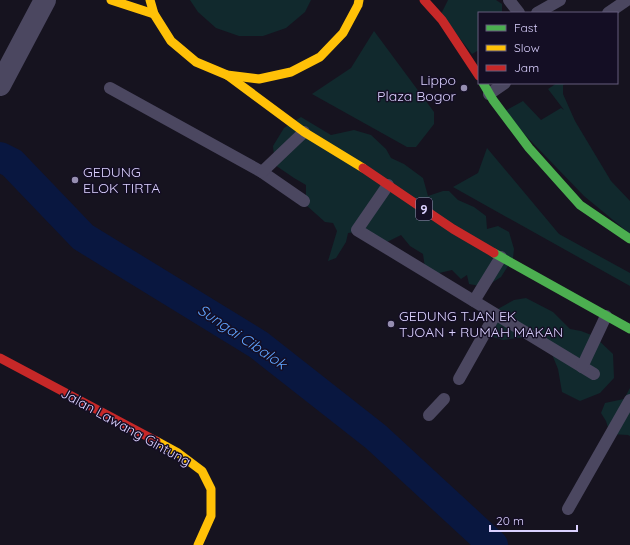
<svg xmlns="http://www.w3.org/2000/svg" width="630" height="545" viewBox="0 0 630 545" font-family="Quicksand,sans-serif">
<rect width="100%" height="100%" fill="#16131f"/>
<g fill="#11292d">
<path d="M190 0H311L305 12 286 28 263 36H239L216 28 198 12Z"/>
<path d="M448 0H496L502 4V13H479V50L472 54 441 14Z"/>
<path d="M374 31 434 112V124L416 147H407L312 94 351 68Z"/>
<path d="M557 83H567L563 85V94L575 121 611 181 630 201V234L584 196 503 112 523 101 541 120 561 108 564 110 548 89Z"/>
<path d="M301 117 331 135 354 130 371 135 386 149 391 158 404 164 423 178 428 196 443 191H449L458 200 474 207 486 216 487 229 498 226 509 232 514 249 513 258 501 277 485 287 469 284 467 275 461 279 452 270 435 274 425 268 423 254 410 246 401 235 383 244 356 232 348 233 346 242 336 258 328 261 337 231 333 223 325 222 306 205V185L294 178 275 165 273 146 284 128Z"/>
<path d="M487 148 559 234 630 273V286L453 187 478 173Z"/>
<path d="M526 298 553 312 570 329 581 331 594 336 613 354 614 378 600 393 580 401 562 392 558 369 549 347 524 337 503 340 489 336 487 315 514 300Z"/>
<path d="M630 388V436L628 435 610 434 606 421 601 413 605 403 624 399Z"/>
</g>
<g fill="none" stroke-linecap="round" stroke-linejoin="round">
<path stroke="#091740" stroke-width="30" d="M0 157 12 163 83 237 259 345 376 437 493 545"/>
<g stroke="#4b4760" stroke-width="12">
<path d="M509 0 519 13"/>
<path d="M537 13 560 0"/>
<path d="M608 13 627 0"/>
<path d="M110 88 262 172 304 201"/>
<path d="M489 94 505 83"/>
<path d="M262 172 304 132"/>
<path d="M388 185 357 230 594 374"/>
<path d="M474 301 501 257"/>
<path d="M582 367 606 316"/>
<path d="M459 379 495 315"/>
<path d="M429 415 444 399"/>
<path d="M568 509 630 400"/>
</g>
<path stroke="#4b4760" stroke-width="22" d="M0 85 45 0"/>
<g stroke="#4caf50" stroke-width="9">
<path d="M483 83 493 100 529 148 580 205 630 239"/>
<path d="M494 253 630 329"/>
</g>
<g stroke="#ffc107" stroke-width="9">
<path d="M111 0 154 14"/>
<path d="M150 0 154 14 171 41 196 62 227 75 259 79 291 72 320 57 343 33 358 5 359 0"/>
<path d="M227 75 304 132 363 168"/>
<path d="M156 441 178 453 202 471 211 489V516L198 545"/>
</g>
<g stroke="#c62828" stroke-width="9">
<path d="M424 0 442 20 479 76"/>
<path d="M363 168 453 229 494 253"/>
<path d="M0 358 156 441"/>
</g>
</g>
<g fill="#968eb1" stroke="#140e24" stroke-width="1.5">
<circle cx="464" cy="88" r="4"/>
<circle cx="75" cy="180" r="4"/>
<circle cx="391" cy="324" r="4"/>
</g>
<g text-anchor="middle" stroke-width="3" stroke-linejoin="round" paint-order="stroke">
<rect fill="#140e24" stroke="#9f96bd" stroke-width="1" x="416" y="198" width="16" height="22" rx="3"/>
<g font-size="13" font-weight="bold" fill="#dbd1ff">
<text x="424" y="214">9</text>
</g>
<g font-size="14" fill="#dbd1ff" stroke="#140e24" text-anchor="start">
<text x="456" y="85" text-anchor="end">Lippo<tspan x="456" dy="16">Plaza Bogor</tspan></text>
<text x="83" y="177">GEDUNG<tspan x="83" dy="16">ELOK TIRTA</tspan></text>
<text x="399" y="321">GEDUNG TJAN EK<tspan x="399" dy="16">TJOAN + RUMAH MAKAN</tspan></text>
</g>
<g font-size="14" fill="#dbd1ff" stroke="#140e24">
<text transform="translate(126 427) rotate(29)" y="5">Jalan Lawang Gintung</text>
</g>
<g font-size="15" font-style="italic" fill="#5fa4ff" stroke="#140e24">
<text transform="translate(242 337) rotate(34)" y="5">Sungai Cibalok</text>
</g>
</g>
<rect x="478" y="12" width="140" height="72" fill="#140e24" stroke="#645c7c"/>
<rect x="486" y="25" width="20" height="6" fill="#4caf50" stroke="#645c7c"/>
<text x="514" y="32" font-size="12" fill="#dbd1ff">Fast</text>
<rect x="486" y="45" width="20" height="6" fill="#ffc107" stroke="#645c7c"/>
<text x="514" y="52" font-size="12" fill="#dbd1ff">Slow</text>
<rect x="486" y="65" width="20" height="6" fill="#c62828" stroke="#645c7c"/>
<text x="514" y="72" font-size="12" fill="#dbd1ff">Jam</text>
<path d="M490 525v6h87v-6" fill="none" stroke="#dbd1ff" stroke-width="2"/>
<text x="496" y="525" font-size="12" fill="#dbd1ff" stroke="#140e24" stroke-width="3" paint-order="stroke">20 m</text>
</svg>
